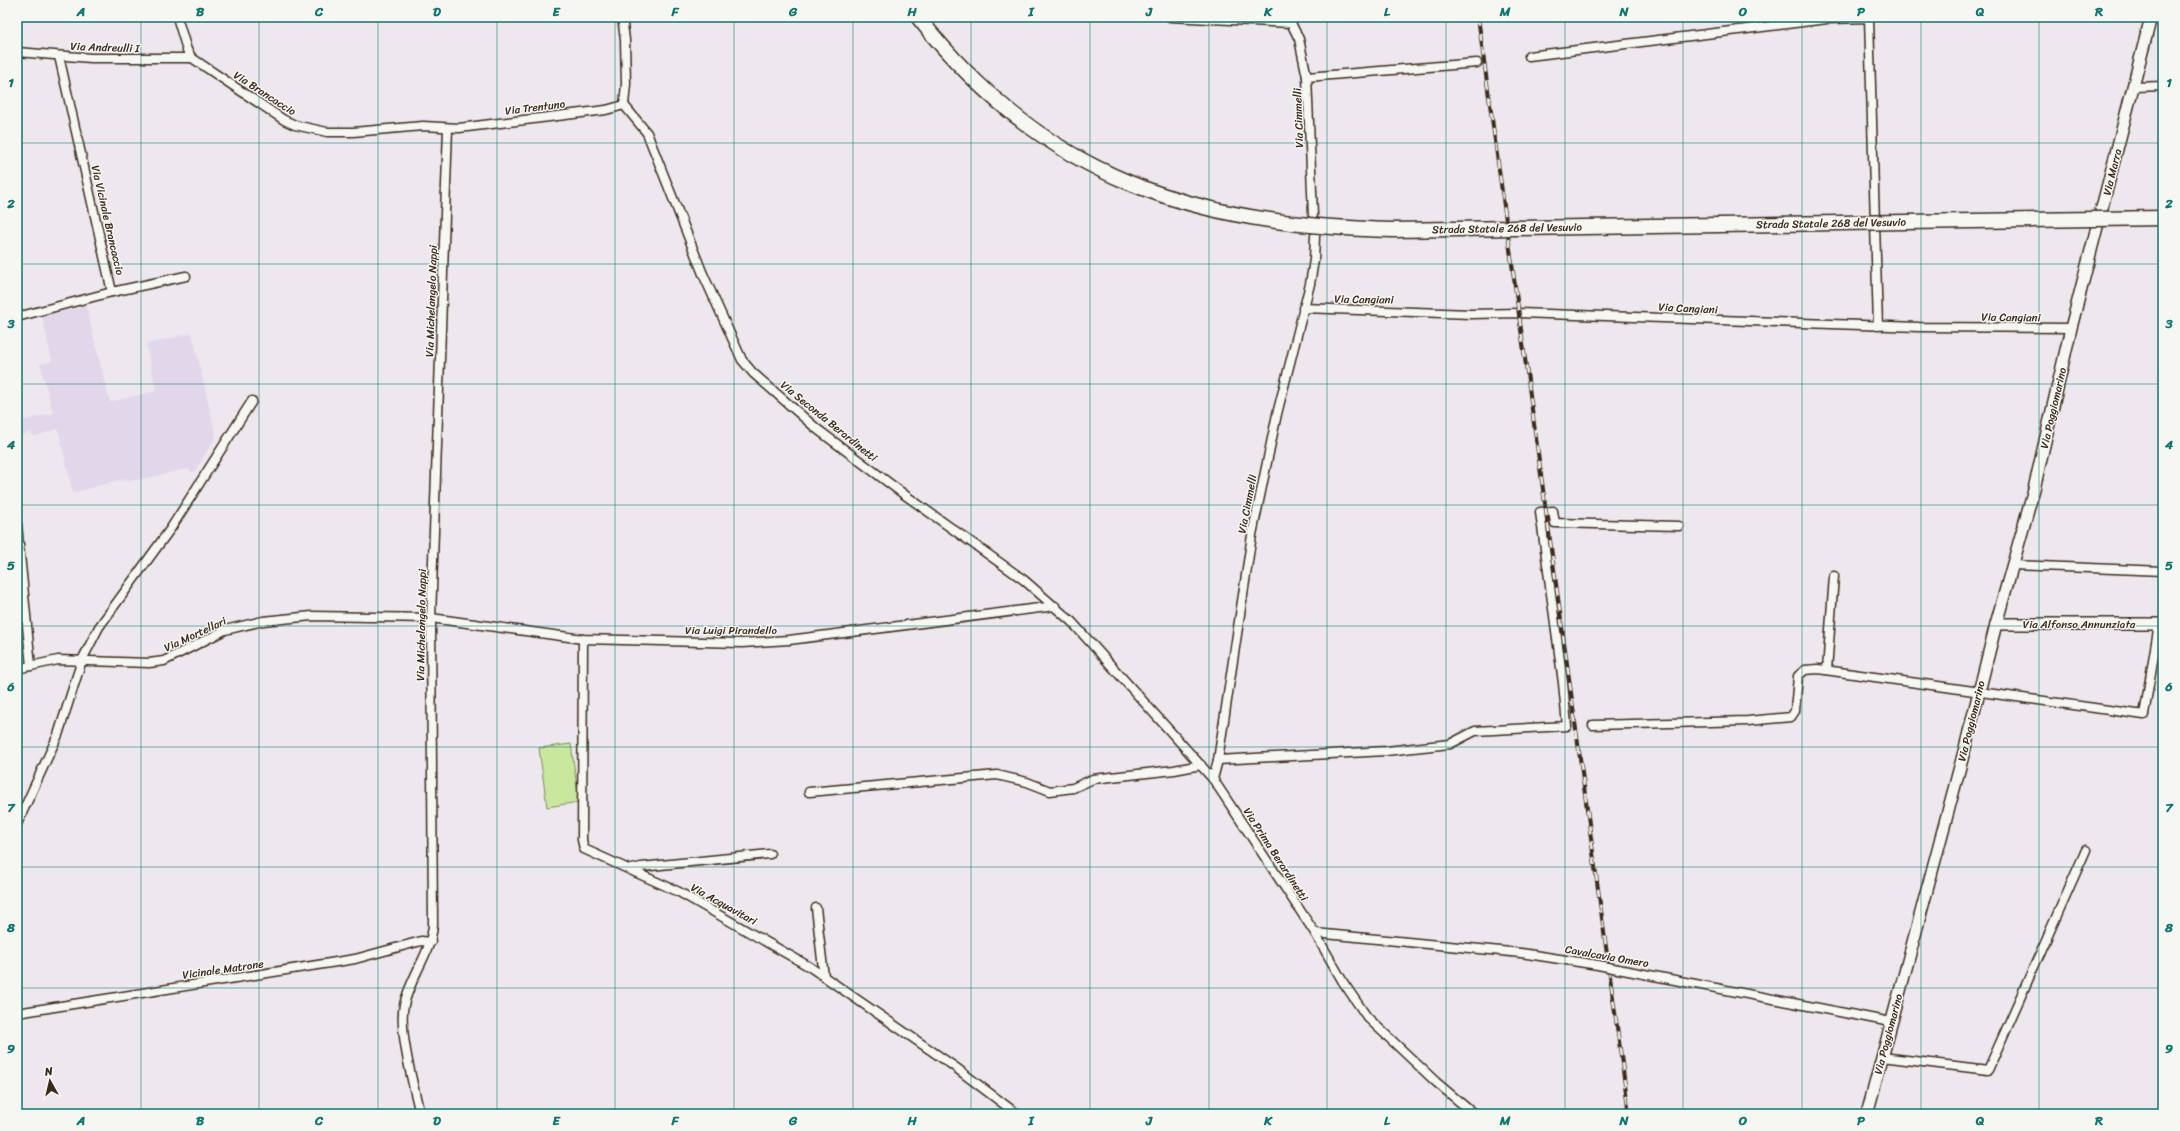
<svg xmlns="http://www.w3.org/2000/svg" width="2180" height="1131" viewBox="0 0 2180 1131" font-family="Sriracha,sans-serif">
<rect width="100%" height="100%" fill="#ede8ee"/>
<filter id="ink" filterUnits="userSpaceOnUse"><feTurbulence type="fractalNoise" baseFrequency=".025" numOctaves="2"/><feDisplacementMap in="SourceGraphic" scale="8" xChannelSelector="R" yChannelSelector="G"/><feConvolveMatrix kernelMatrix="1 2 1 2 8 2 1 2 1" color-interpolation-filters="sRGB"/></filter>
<g filter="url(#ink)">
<path fill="#e2d7ea" d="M86 306 110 402 156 391 146 344 192 333 216 436 194 473 187 469 138 480H119L73 493 58 429 33 437 31 432 17 437V422L53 413 40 364 52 361 42 316Z"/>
<path fill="#cae79e" stroke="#82885e" d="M571 744 579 802 547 807 539 748Z"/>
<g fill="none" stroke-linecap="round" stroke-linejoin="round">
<defs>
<g id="street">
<path d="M177 17 187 50 192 58 284 120 295 125 327 132H353L423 126 459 128 606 110 624 105"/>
<path d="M622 17 625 40 626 84 624 105"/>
<path d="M1170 17 1291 23"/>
<path d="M1291 23 1299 39 1307 77 1313 215"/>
<path d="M17 52 91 58H192"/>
<path d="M1529 56 1827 19 1869 18 1878 326"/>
<path d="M1307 77 1477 63"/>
<path d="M2134 87 2163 86"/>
<path d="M624 105 647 133 703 274 742 360 753 373 817 429 905 495 1024 580 1072 622 1213 779 1315 933 1343 982 1367 1017 1436 1082 1474 1114"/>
<path d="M112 292 186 276"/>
<path d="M1303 308 1471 314 1518 313 1919 327 2071 328"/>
<path d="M17 317 112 292 59 56"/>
<path d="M17 524 31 666"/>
<path d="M2012 565 2163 571"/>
<path d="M583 639 582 840 584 849 679 892 810 967 955 1067 1017 1114"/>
<path d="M17 669 58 660 149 663 164 661 225 630 263 621 312 616 431 618 583 639 742 643 789 640 1055 606"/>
<path d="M1827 670 1834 576"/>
<path d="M1593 725 1748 721 1791 717 1795 711 1798 676 1805 670 1818 669 2144 715 2159 624"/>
<path d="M1218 760 1386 751 1450 744 1475 731 1567 726 1563 683 1540 512 1553 511 1555 523 1679 526"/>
<path d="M1213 779 1218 760 1252 535 1277 414 1310 284 1314 260 1315 236"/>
<path d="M809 792 997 775 1027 782 1050 791 1073 788 1093 779 1174 770 1201 765"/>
<path d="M17 824 58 735 82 660 99 627 171 528 252 401"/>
<path d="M632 869 641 867 770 854"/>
<path d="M816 908 824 977"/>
<path d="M1315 933 1521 953 1598 965"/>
<path d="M1618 969 1891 1022"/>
<path d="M17 1013 355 959 421 941 431 942"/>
<path d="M1882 1057 1988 1070 2086 850"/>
<path d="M420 1114C414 1088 398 1029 404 1005 410 977 431 954 433 925L431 618 448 128"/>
</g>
<g id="secondary">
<path d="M1996 624H2163"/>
<path d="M1867 1114 1965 748 1996 624 2034 489 2071 328 2151 17"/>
</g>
</defs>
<use href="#street" stroke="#3b2a1e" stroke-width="11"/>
<use href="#secondary" stroke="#3b2a1e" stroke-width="14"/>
<use href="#street" stroke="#f6f6f2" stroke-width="8"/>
<use href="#secondary" stroke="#f6f6f2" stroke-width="11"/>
<defs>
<path id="rail" d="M1478 17 1629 1114"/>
</defs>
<use href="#rail" stroke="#3b2a1e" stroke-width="4"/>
<use href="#rail" stroke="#f6f6f2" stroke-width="2.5" stroke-dasharray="8" stroke-linecap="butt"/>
<defs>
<path id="street-bridge" d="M1598 965 1618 969"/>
<path id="highway-bridge" d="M918 17C1045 179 1194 225 1393 230L2163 218"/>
</defs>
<use href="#street-bridge" stroke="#3b2a1e" stroke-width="11" stroke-linecap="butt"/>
<use href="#highway-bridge" stroke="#3b2a1e" stroke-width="17" stroke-linecap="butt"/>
<use href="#street-bridge" stroke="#f6f6f2" stroke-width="8"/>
<use href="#highway-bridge" stroke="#f6f6f2" stroke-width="14"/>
</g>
</g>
<path fill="none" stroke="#0f766e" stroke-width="1" stroke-opacity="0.55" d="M141 17V1114M259 17V1114M378 17V1114M497 17V1114M615 17V1114M734 17V1114M853 17V1114M971 17V1114M1090 17V1114M1209 17V1114M1327 17V1114M1446 17V1114M1565 17V1114M1683 17V1114M1802 17V1114M1921 17V1114M2039 17V1114M17 143H2163M17 264H2163M17 384H2163M17 505H2163M17 626H2163M17 747H2163M17 867H2163M17 988H2163"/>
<g text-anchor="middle" stroke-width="3" stroke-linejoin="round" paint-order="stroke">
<g font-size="11" fill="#3b2a1e" stroke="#f6f6f2">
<text transform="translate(105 47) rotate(2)" y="4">Via Andreulli I</text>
<text transform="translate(265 93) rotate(33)" y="4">Via Brancaccio</text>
<text transform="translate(535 107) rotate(-7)" y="4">Via Trentuno</text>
<text transform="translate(1298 118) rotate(-92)" y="4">Via Cimmelli</text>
<text transform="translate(2112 172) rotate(-76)" y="4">Via Marra</text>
<text transform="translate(108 220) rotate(77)" y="4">Via Vicinale Brancaccio</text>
<text transform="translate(1831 223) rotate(-1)" y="4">Strada Statale 268 del Vesuvio</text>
<text transform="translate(1507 228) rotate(-1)" y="4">Strada Statale 268 del Vesuvio</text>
<text transform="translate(1364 299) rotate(1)" y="4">Via Cangiani</text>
<text transform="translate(431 301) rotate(-88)" y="4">Via Michelangelo Nappi</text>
<text transform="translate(1688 308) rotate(3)" y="4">Via Cangiani</text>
<text transform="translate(2011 317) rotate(1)" y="4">Via Cangiani</text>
<text transform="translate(2053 408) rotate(-77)" y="4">Via Poggiomarino</text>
<text transform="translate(829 421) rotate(39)" y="4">Via Seconda Berardinetti</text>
<text transform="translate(1247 504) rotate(-79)" y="4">Via Cimmelli</text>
<text x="2079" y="628">Via Alfonso Annunziata</text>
<text transform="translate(421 625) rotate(-89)" y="4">Via Michelangelo Nappi</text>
<text x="731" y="634">Via Luigi Pirandello</text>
<text transform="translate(195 634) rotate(-25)" y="4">Via Mortellari</text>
<text transform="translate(1971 721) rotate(-76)" y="4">Via Poggiomarino</text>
<text transform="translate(1276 854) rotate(57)" y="4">Via Prima Berardinetti</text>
<text transform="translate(724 904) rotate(29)" y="4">Via Acquavitari</text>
<text transform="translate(1607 956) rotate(10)" y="4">Cavalcavia Omero</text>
<text transform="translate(223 969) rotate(-8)" y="4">Vicinale Matrone</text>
<text transform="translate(1888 1034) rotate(-75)" y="4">Via Poggiomarino</text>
</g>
</g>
<rect width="2180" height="1131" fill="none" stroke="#f6f6f2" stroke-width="44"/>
<g transform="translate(50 1081) rotate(352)" stroke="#f6f6f2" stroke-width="3" paint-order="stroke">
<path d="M0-3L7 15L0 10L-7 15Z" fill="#3b2a1e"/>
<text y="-6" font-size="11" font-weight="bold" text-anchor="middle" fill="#3b2a1e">N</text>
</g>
<rect x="22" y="22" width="2136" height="1087" fill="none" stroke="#0f766e" stroke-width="1.5"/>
<g font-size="13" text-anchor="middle" font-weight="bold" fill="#0f766e">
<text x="81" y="16">A</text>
<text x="200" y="16">B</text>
<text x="319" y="16">C</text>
<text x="437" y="16">D</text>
<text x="556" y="16">E</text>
<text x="675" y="16">F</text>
<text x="793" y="16">G</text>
<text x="912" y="16">H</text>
<text x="1031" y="16">I</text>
<text x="1149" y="16">J</text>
<text x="1268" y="16">K</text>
<text x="1387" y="16">L</text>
<text x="1505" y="16">M</text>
<text x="1624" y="16">N</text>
<text x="1743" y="16">O</text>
<text x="1861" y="16">P</text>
<text x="1980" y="16">Q</text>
<text x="2099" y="16">R</text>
<text x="11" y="87">1</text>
<text x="2169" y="87">1</text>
<text x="11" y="208">2</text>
<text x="2169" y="208">2</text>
<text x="11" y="328">3</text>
<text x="2169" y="328">3</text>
<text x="11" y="449">4</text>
<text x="2169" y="449">4</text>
<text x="11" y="570">5</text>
<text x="2169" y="570">5</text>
<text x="11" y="691">6</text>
<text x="2169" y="691">6</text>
<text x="11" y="812">7</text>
<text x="2169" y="812">7</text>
<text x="11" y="932">8</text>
<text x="2169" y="932">8</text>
<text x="11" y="1053">9</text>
<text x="2169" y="1053">9</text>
<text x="81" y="1125">A</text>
<text x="200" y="1125">B</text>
<text x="319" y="1125">C</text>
<text x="437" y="1125">D</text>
<text x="556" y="1125">E</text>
<text x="675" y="1125">F</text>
<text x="793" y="1125">G</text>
<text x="912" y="1125">H</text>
<text x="1031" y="1125">I</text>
<text x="1149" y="1125">J</text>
<text x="1268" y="1125">K</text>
<text x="1387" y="1125">L</text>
<text x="1505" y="1125">M</text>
<text x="1624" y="1125">N</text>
<text x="1743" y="1125">O</text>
<text x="1861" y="1125">P</text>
<text x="1980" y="1125">Q</text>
<text x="2099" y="1125">R</text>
</g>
</svg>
